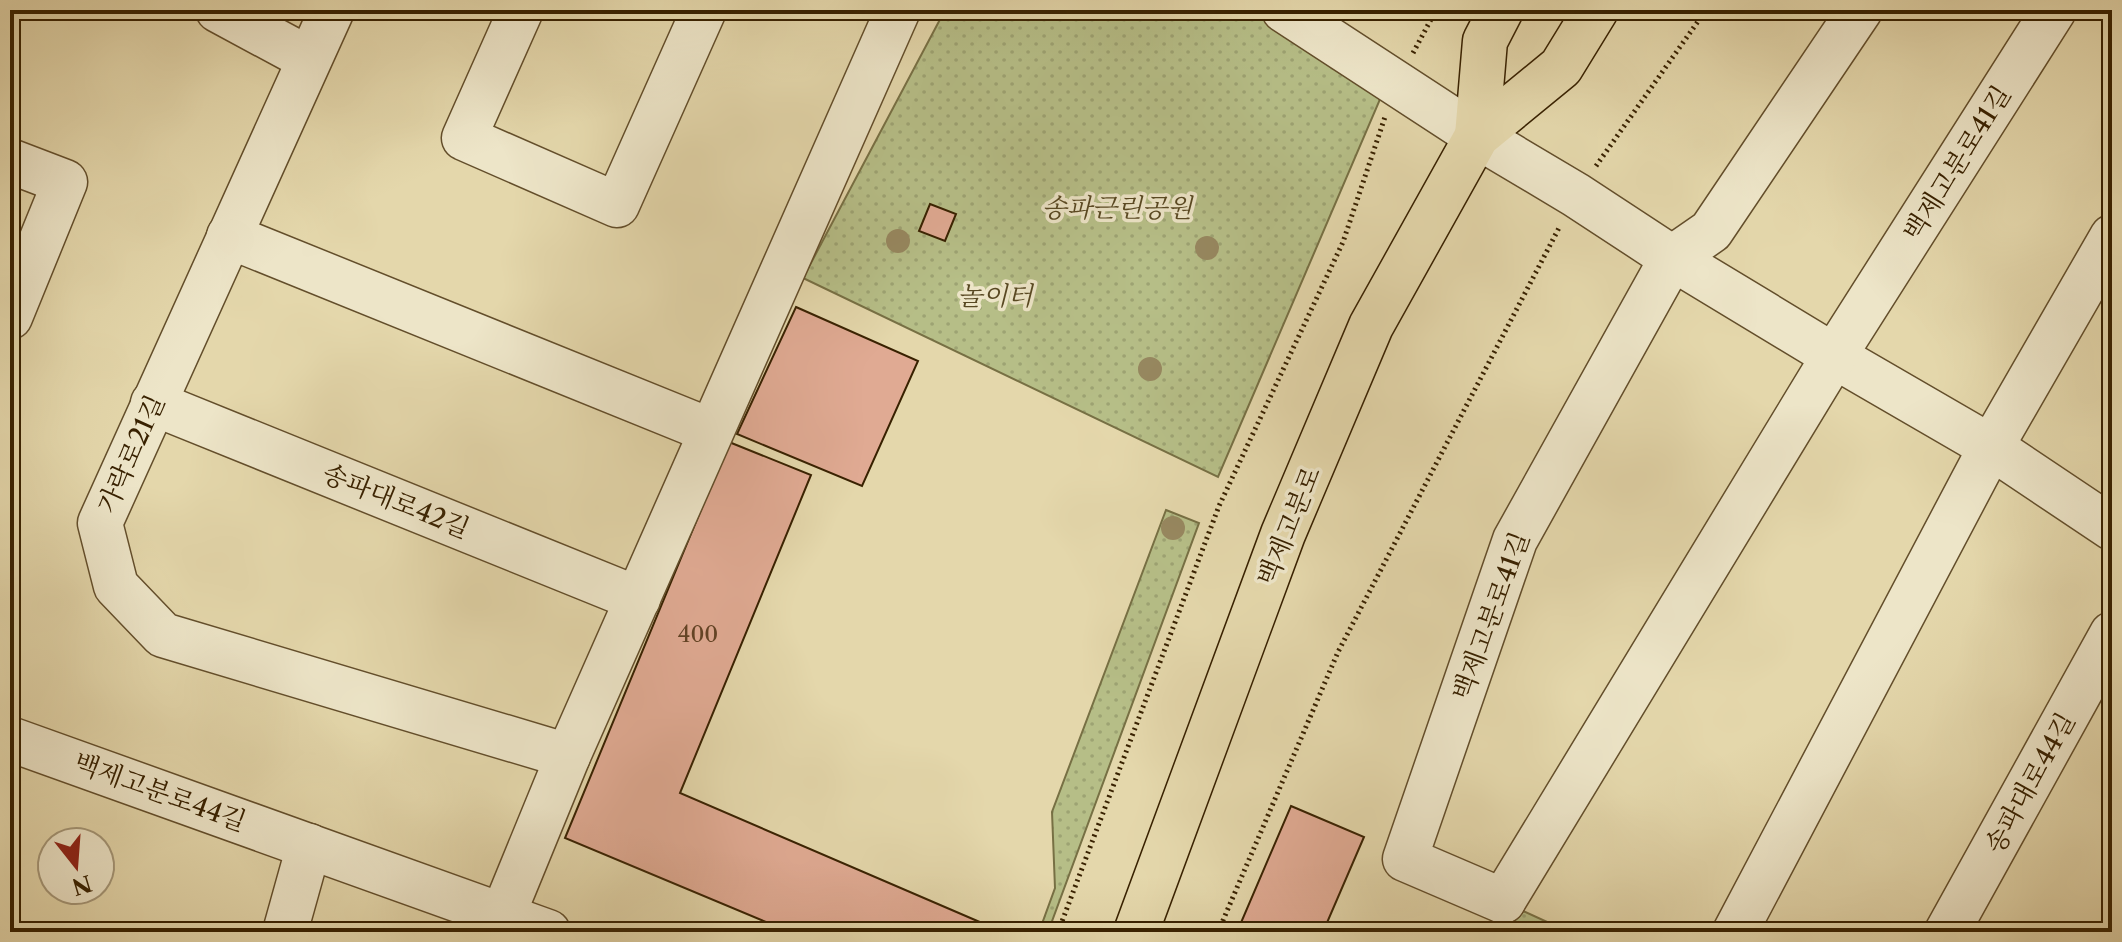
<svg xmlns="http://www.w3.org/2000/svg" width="2122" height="942" viewBox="0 0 2122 942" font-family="'Libre Caslon Text','Noto Serif KR',serif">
<defs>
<pattern id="park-dots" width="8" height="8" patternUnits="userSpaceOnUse" patternTransform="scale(2)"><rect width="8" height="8" fill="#b6be87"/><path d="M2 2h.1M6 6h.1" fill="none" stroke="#9da373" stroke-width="1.8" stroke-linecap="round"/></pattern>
</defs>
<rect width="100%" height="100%" fill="#e4d7ab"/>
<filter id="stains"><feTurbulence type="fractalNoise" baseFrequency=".0025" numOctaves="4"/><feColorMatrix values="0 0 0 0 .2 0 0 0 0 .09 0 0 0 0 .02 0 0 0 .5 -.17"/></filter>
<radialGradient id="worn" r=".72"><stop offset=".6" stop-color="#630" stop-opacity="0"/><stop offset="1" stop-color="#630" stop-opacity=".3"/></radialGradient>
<g fill="url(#park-dots)" stroke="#777044" stroke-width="2">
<path d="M945 10H1258L1387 83 1218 477 803 278Z"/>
<path d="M1166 510 1199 523 1048 932H1039L1055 888 1052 812Z"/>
<path d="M1510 905 1569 932H1509Z"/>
</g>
<g fill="#e0aa93" stroke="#382100" stroke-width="2">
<path d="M930 204 956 214 945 241 919 231Z"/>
<path d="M796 307 918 361 862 486 737 434Z"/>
<path d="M729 442 811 475 680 793 1003 932H790L565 838Z"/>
<path d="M1291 806 1364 837 1323 932H1237Z"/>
</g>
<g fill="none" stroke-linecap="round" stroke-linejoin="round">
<defs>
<g id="minor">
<path d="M218 10 309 59"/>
<path d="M332 10 100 523 116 586 163 635 568 756"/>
<path d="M521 10 464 138 617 205 704 10"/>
<path d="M1284 10 1477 136 1576 195 1672 258 1834 356 1991 447 2112 528"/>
<path d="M10 161 65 182 10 317"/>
<path d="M229 236 711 431"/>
<path d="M153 403 638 599"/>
<path d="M10 739 548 932"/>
<path d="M1503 901 1405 859 1515 540 1672 258 1711 231 1860 10"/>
<path d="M1503 901 1834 356 2054 10"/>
<path d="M285 932 309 846"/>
<path d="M497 932 502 917 568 756 898 10"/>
<path d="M1735 932 1991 447 2112 237"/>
<path d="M1947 932 2112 634"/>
</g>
<g id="major">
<path d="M1477 136 1485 41 1501 10"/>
<path d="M1136 932 1283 534 1371 326 1477 136 1561 67 1596 10"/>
</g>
</defs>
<use href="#minor" stroke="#634e2b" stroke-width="47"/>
<use href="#major" stroke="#382100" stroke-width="47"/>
<g stroke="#382100" stroke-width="5" stroke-dasharray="2 4" stroke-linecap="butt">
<path d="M1413 53 1436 10"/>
<path d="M1596 166 1706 10"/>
<path d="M1058 932 1219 506 1343 242 1385 117"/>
<path d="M1218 932 1338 652 1560 226"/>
</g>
<use href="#minor" stroke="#ede5c8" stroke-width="44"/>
<use href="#major" stroke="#e4d7ab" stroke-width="44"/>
</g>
<g fill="#978860">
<circle cx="898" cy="241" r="12"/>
<circle cx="1207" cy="248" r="12"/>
<circle cx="1150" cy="369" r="12"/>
<circle cx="1173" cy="528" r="12"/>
</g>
<g text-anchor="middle" stroke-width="7" stroke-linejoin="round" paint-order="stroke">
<g font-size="22" fill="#624325">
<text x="698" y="642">400</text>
</g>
<g font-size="26" fill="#382100" stroke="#ede5c8">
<text transform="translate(1957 163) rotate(-58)" y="9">백제고분로41길</text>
<text transform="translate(131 454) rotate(-66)" y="9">가락로21길</text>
<text transform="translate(396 501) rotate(22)" y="9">송파대로42길</text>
<text transform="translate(1289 526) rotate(-68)" y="9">백제고분로</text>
<text transform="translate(1491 616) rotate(-70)" y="9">백제고분로41길</text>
<text transform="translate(2030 783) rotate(-61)" y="9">송파대로44길</text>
<text transform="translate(160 792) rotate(20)" y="9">백제고분로44길</text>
</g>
<g font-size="26" font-style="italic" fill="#584822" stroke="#ede5c8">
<text x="1117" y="217">송파근린공원</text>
<text x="995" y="305">놀이터</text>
</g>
</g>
<rect width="2122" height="942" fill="none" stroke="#e4d7ab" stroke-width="40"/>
<rect x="12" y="12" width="2098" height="918" fill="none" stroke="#382100" stroke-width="4"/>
<rect x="20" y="20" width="2082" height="902" fill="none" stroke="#382100" stroke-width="2"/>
<g transform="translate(76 866) rotate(163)"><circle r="38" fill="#ede5c8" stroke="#a59778" stroke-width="2"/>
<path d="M0-6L14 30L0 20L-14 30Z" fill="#8f2418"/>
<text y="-12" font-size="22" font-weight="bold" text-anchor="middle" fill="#382100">N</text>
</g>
<rect width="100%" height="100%" filter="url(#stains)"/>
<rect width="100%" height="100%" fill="url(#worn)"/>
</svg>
